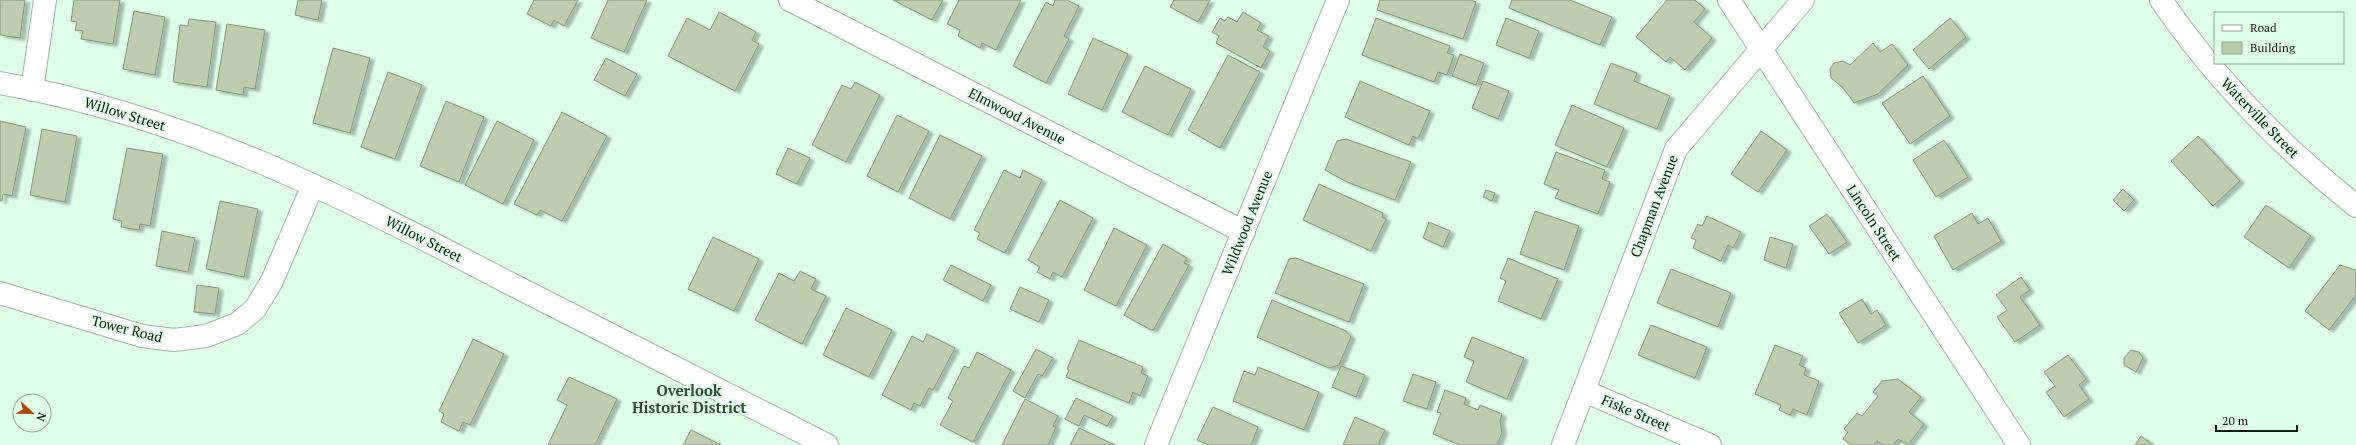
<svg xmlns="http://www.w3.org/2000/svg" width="2356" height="445" viewBox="0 0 2356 445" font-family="'PT Serif',serif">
<defs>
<filter id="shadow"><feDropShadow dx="4.5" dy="2.5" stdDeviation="1" flood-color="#0004"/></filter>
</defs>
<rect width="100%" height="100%" fill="#dffee8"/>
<g fill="#bccdb0" stroke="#859579" filter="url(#shadow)">
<path d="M0 0H25L20 38 0 35Z"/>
<path d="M74 0H120L113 44 81 39 83 31 75 30 77 22 71 21Z"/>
<path d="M298 0H322L318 20 295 15Z"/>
<path d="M534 0H578L564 26 554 20 551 26 527 14Z"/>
<path d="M608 0H647L624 52 591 38Z"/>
<path d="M893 0H943L932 20Z"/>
<path d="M959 0H1021L996 50 982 43 980 48 958 36 960 30 947 24Z"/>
<path d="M1055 0H1067L1079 6 1064 36 1069 39 1046 83 1013 66 1046 2 1053 6Z"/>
<path d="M1174 0H1210L1198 22 1170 7Z"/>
<path d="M1380 0H1471L1476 2 1463 39 1377 10Z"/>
<path d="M1512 0H1570L1612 17 1600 45 1509 8Z"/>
<path d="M1667 0H1695L1705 9 1694 22 1712 38 1685 70 1670 57 1666 62 1636 37Z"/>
<path d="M134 11 165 17 155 75 123 69Z"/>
<path d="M719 12 756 32 752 40 759 44 735 91 668 56 687 18 710 30Z"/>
<path d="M1243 12 1261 23 1257 30 1269 36 1263 47 1270 51 1261 68 1216 43 1219 36 1212 32 1220 18 1225 21 1228 17 1237 22Z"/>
<path d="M1376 18 1450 46 1447 53 1454 55 1447 75 1438 72 1434 82 1362 55Z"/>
<path d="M1506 18 1539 31 1529 58 1496 45Z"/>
<path d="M1950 18 1966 37 1929 69 1913 50Z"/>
<path d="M189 19 216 22 207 87 173 82 180 25 188 26Z"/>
<path d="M227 24 265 30 255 89 244 87 243 95 216 90Z"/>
<path d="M1093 38 1128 54 1102 110 1068 94Z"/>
<path d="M1873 43 1880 52 1892 44 1908 65 1878 94 1854 103 1842 87 1831 78 1830 69 1834 63 1843 61 1850 65Z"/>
<path d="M333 48 370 58 350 133 313 123Z"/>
<path d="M1460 54 1484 63 1476 85 1452 76Z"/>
<path d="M1228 55 1260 72 1220 148 1188 130Z"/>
<path d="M606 58 637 74 625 96 594 80Z"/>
<path d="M1611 63 1637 73 1634 81 1670 96 1657 129 1594 104Z"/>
<path d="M1145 66 1191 89 1168 135 1122 112Z"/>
<path d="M388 72 422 85 395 159 361 147Z"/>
<path d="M1923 76 1950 116 1910 144 1882 103Z"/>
<path d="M1360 81 1430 111 1418 139 1413 136 1409 145 1345 117Z"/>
<path d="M1483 81 1509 91 1498 119 1472 108Z"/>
<path d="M855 82 880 95 846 162 812 145 842 85 851 89Z"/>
<path d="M446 101 484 117 459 182 420 166Z"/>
<path d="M1572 105 1624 128 1607 167 1555 145Z"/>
<path d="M562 112 607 136 562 221 540 210 537 215 514 204Z"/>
<path d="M897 115 929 131 898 192 867 176Z"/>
<path d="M0 121 26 127 12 196 3 194 2 201H0Z"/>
<path d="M497 121 534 140 503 204 465 185Z"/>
<path d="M42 129 77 136 65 202 30 195Z"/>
<path d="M1761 131 1787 150 1758 192 1731 174Z"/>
<path d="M940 135 982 156 950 219 909 198Z"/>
<path d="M2198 136 2240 181 2213 206 2171 161Z"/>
<path d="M1346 139 1411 162 1395 200 1347 182 1325 170 1337 141Z"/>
<path d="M1944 140 1968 177 1936 197 1913 160Z"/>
<path d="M127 148 163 154 150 226 140 224 139 230 121 227 122 221 113 219Z"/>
<path d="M788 148 810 158 797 184 776 174Z"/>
<path d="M1556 152 1605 170 1602 179 1610 182 1598 214 1555 198 1559 190 1544 184Z"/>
<path d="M1004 170 1020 178 1023 170 1042 180 1005 253 977 239 980 233 974 230Z"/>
<path d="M1319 184 1383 213 1382 217 1386 219 1371 251 1303 220Z"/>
<path d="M2123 189 2134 200 2124 211 2113 200Z"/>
<path d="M1486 190 1495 193 1492 201 1483 197Z"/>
<path d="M1060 200 1093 218 1062 277 1053 272 1050 279 1037 272 1040 267 1028 260Z"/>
<path d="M220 201 258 209 244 277 206 269Z"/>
<path d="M2266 205 2311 236 2289 268 2244 237Z"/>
<path d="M1535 211 1579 226 1564 270 1520 254Z"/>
<path d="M1972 213 1978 224 1988 218 2001 241 1953 270 1934 236Z"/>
<path d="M1827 214 1847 242 1829 254 1809 226Z"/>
<path d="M1707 216 1741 232 1733 248 1728 245 1721 261 1693 248 1696 240 1691 238 1698 224 1702 226Z"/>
<path d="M1429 222 1450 231 1443 247 1423 238Z"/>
<path d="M1114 228 1147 245 1116 306 1084 290Z"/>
<path d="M162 231 195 238 188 272 156 266Z"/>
<path d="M713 237 759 259 734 311 688 289Z"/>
<path d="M1770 237 1793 244 1786 268 1764 260Z"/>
<path d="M1163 244 1187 258 1184 263 1189 265 1154 329 1151 330 1124 315Z"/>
<path d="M1296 258 1364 284 1349 322 1275 293 1289 259Z"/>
<path d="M1508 258 1558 279 1541 319 1498 301 1506 281 1500 278Z"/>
<path d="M951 265 991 285 983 301 943 280Z"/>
<path d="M2340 265 2356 270V295L2329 330 2305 311Z"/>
<path d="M1671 269 1731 293 1718 327 1657 303Z"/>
<path d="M800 271 816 279 811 289 826 296 802 344 755 320 779 273 794 281Z"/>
<path d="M2021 277 2030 290 2020 297 2040 325 2015 342 1997 317 2007 310 1996 295Z"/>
<path d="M197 285 219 288 215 314 194 312Z"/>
<path d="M1020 287 1049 300 1039 322 1010 309Z"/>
<path d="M1862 299 1871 314 1877 310 1886 325 1858 343 1839 313Z"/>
<path d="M1272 300 1346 331 1351 337 1339 365 1329 368 1257 337Z"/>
<path d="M846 308 892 330 869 377 823 355Z"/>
<path d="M1651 325 1707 347 1695 378 1638 355Z"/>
<path d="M927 334 955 348 933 390 929 388 920 406 914 403 911 410 882 395 912 336 923 342Z"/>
<path d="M1472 337 1524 358 1507 399 1466 382 1474 361 1464 357Z"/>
<path d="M473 339 504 354 470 425 463 422 459 431 441 422 444 414 439 411Z"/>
<path d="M1079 340 1143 367 1141 373 1148 376 1140 396 1133 392 1129 403 1066 377 1069 370 1067 369Z"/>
<path d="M1775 345 1803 356 1799 365 1806 368 1804 375 1819 381 1807 415 1793 409 1790 415 1779 410 1781 405 1755 394Z"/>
<path d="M1036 349 1053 358 1042 376 1038 374 1025 398 1013 391Z"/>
<path d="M2131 350 2139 352 2143 358 2136 372 2124 365V358Z"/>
<path d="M977 352 1011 370 973 442 940 425 953 401 948 398 964 366 969 368Z"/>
<path d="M2068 355 2086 379 2079 385 2089 399 2064 417 2046 392 2055 386 2044 372Z"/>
<path d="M1341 366 1365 375 1356 397 1332 387Z"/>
<path d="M1258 367 1319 392 1304 430 1233 401 1244 371 1255 375Z"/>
<path d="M1413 374 1436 382 1427 409 1403 401Z"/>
<path d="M569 377 617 399 595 445H548L567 405 557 400Z"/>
<path d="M1898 379 1921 397 1909 412 1924 424 1908 445 1898 439 1893 445H1883L1877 441 1874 445H1851L1843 439 1848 432 1844 429 1857 413 1862 416 1878 396 1873 392 1882 381Z"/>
<path d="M1445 390 1466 398 1464 404 1478 410 1480 405 1502 414 1500 421 1502 433 1497 445H1460L1433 434 1441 413 1437 412Z"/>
<path d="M1076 398 1113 416 1107 426 1084 415 1079 426 1065 419Z"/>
<path d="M1025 399 1058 416 1053 426 1056 427 1048 445H1002Z"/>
<path d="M1213 407 1258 427 1251 445H1209L1197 440Z"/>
<path d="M1355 417 1385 430 1378 445H1343Z"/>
<path d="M1079 428 1115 445H1070Z"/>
<path d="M691 430 721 445H683Z"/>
<path d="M2141 436 2153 445H2135Z"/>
</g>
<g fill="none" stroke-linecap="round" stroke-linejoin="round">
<defs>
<g id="minor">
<path d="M790 0 1244 232"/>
<path d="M1729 0 2019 445"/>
<path d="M32 90 45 0"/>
<path d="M0 293 142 336 174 340 206 336 237 324 255 309 272 281 313 185"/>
<path d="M1584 391 1710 445"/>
<path d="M1156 445 1338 0"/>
<path d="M1563 445 1676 149 1803 0"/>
</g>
<g id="tertiary">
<path d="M2161 0C2215 79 2282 147 2356 206"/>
<path d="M0 83C187 116 344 197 511 284 616 338 722 391 827 445"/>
</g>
</defs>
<use href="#minor" stroke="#98b6a1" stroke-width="24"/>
<use href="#tertiary" stroke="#98b6a1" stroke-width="24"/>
<use href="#minor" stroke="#fff" stroke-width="22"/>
<use href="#tertiary" stroke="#fff" stroke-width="22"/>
</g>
<g text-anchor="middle" stroke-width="4" stroke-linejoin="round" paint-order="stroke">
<g font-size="14" fill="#111c14" stroke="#dffee8">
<text transform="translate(125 114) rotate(17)" y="5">Willow Street</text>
<text transform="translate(1017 116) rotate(27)" y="5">Elmwood Avenue</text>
<text transform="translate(2260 118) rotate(46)" y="5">Waterville Street</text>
<text transform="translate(1654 206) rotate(-69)" y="5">Chapman Avenue</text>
<text transform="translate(1247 223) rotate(-68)" y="5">Wildwood Avenue</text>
<text transform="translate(1874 223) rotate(57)" y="5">Lincoln Street</text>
<text transform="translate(424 239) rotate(27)" y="5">Willow Street</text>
<text transform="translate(127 329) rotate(14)" y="5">Tower Road</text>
<text transform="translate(1636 413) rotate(23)" y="5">Fiske Street</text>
</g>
<g font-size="15" font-weight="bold" fill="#314b39" stroke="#dffee8">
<text x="689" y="396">Overlook<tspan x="689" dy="17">Historic District</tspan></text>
</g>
</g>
<rect x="2214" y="12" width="130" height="52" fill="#dffee8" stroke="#8da493"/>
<rect x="2222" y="25" width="20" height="6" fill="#ffffff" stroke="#8da493"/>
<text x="2250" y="32" font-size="12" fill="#111c14">Road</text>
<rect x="2222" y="42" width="20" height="12" fill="#bccdb0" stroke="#8da493"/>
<text x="2250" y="52" font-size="12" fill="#111c14">Building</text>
<g transform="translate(32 413) rotate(112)"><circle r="19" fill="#dffee8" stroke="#8da493"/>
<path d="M0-3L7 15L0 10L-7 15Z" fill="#ab480b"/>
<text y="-6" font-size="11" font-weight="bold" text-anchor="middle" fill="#111c14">N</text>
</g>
<path d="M2216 425v6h81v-6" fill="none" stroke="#111c14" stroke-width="2"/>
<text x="2222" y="425" font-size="12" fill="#111c14" stroke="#dffee8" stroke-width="3" paint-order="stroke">20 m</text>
</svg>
